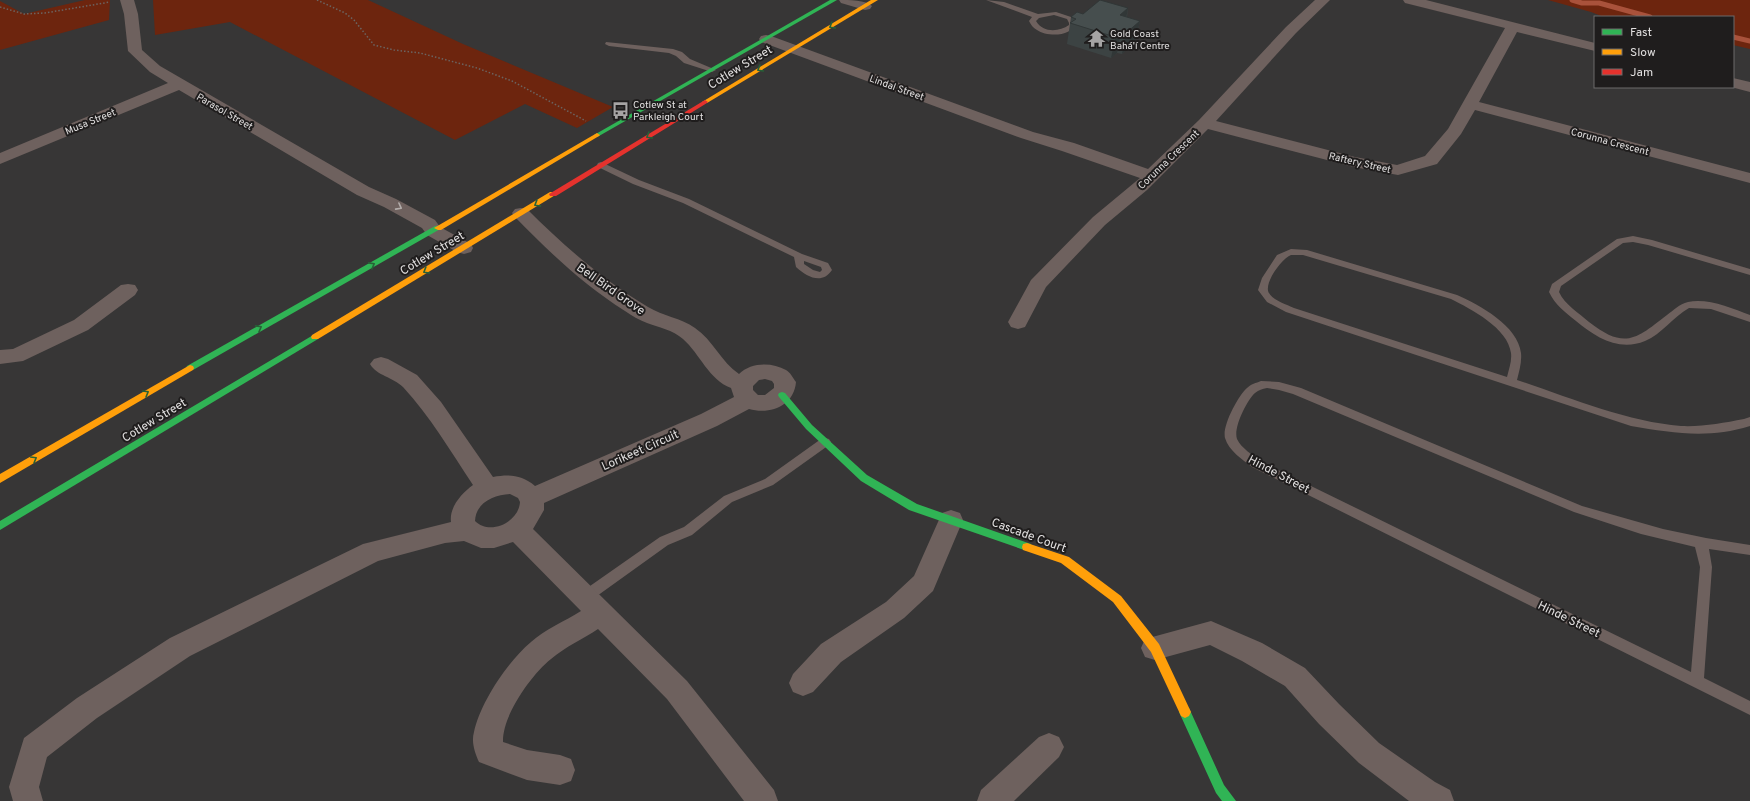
<svg xmlns="http://www.w3.org/2000/svg" width="1750" height="801" viewBox="0 0 1750 801" font-family="Overpass,sans-serif">
<rect width="100%" height="100%" fill="#373636"/>
<g fill="#6d250e">
<path d="M85 0H110L109 20 0 50V1L24 14Z"/>
<path d="M153 0H368L463 44 613 107 577 128 525 104 455 140 230 22 155 35Z"/>
<path d="M1548 0H1750V49L1733 45V17H1604L1591 12Z"/>
</g>
<g fill="none" stroke-linecap="round" stroke-linejoin="round">
<g stroke="#a9523b" stroke-width="5">
<path d="M1572 0 1582 3H1599L1650 17"/>
<path d="M1733 37 1750 41"/>
</g>
<g stroke="#6c6461" stroke-width="1.5" stroke-dasharray="1.5 2" stroke-linecap="butt">
<path d="M317 0 345 13 354 20 374 45 394 50 420 53 477 68 512 81 586 121"/>
<path d="M0 7 24 14 45 13 110 2"/>
</g>
<g fill="#6e615e" fill-rule="evenodd">
<path d="M986 0 1004 2 1038 14 1056 12 1071 17 1076 23C1072 37 1047 37 1037 30 1033 28 1031 25 1029 21L1032 17ZM1054 15 1067 19 1069 23V25C1059 32 1043 33 1036 21L1039 18Z"/>
<path d="M606 42 673 49 682 52 690 59 716 70 712 72 684 63 676 56 669 53 609 46 605 44Z"/>
<path d="M601 162 639 180 689 199 802 254 828 263 832 270C822 285 807 277 796 267L794 257 683 203 633 184 598 167 597 165 598 163ZM804 261 821 267 822 270 820 272 813 270 804 264Z"/>
<path d="M1633 236 1652 240 1750 269V275L1648 245 1633 242 1623 243 1561 286 1559 292C1565 305 1579 313 1589 322 1625 350 1636 339 1667 315 1674 310 1679 304 1688 302 1708 298 1731 308 1750 315V322L1711 309 1689 308C1673 317 1662 334 1645 341 1619 352 1595 337 1576 321 1565 312 1555 305 1549 292L1552 284 1617 239Z"/>
<path d="M1291 249 1307 250 1457 295C1480 305 1518 326 1521 353 1522 362 1519 372 1517 380 1568 397 1627 422 1681 426 1702 427 1723 423 1744 419L1750 417V426C1708 439 1673 433 1631 426L1286 312 1267 302 1258 290 1262 278 1277 255ZM1291 255H1303L1451 299C1471 309 1508 328 1511 353 1512 361 1509 369 1507 377L1294 308C1286 304 1274 301 1269 293 1263 284 1282 258 1291 255Z"/>
<path d="M1261 381 1279 382 1301 388 1582 506 1663 529 1706 538 1750 545V555L1709 549 1712 567 1704 678 1750 701V715L1252 467C1242 459 1229 451 1225 438 1222 426 1238 396 1247 388 1251 384 1256 383 1261 381ZM1267 388 1279 390 1293 394 1574 512 1641 534 1695 547 1700 567 1691 672 1260 461C1253 455 1241 448 1237 439 1233 428 1247 400 1255 393 1259 390 1262 389 1267 388Z"/>
<path d="M825 438 829 439 831 442 829 445 773 485 732 502 692 535 668 545 590 601 585 603 580 601 578 597 580 593 660 537 684 527 724 496 765 479 821 439Z"/>
</g>
<g fill="#6e615e" fill-rule="evenodd">
<path d="M120 0H134L138 14 142 50 160 66 369 187 396 199 435 220 440 227 471 244 473 248 471 252 464 254 457 252 427 235 422 228 384 207 357 195 179 90 0 164V153L168 83 150 72 128 51 124 14Z"/>
<path d="M839 0C849 0 866 0 872 6L870 9 865 10 841 3Z"/>
<path d="M1315 0H1330L1296 33 1216 121 1355 157 1397 165 1425 156 1448 129 1505 28 1405 3 1403 0H1426L1595 43V51L1517 32 1479 102 1750 173V183L1475 110 1461 134 1437 164 1398 175 1354 167 1208 129 1147 190 1105 225 1046 287 1025 327 1018 329 1011 327 1008 322 1031 280 1093 217 1140 178 1062 151 1021 138 761 42 759 39 761 36 766 35 771 36 1033 132 1074 143 1148 169 1199 120 1286 27Z"/>
<path d="M1733 78 1750 82V92L1731 87H1733Z"/>
<path d="M521 208 527 209C564 246 603 280 648 307 663 316 681 318 695 328 713 340 721 362 739 374 751 362 772 362 786 370 790 372 793 378 796 382 794 406 770 415 749 409L717 426 544 503V510L533 529 687 681 774 790 778 801H744L667 699 598 629C583 639 565 647 551 659 531 675 502 716 503 742L527 750 560 755 571 759 575 770 571 781 560 785 527 780 479 762C475 753 471 742 474 732 480 703 508 661 531 642 544 630 565 621 581 611L513 542 494 548H481L464 541 445 543 378 561 190 656 97 718 47 757 39 787 43 801H13L9 787 24 738 77 698 170 638 363 544 451 522C449 507 462 493 473 485 451 452 430 416 403 387 393 377 377 376 370 364L374 359 381 357 388 359 417 375 441 402 493 477C510 474 522 475 535 486L701 414 734 397 731 388C709 380 700 354 683 339 673 330 658 327 647 323 639 320 632 316 625 311 584 285 549 252 515 217L512 213 515 209ZM765 379 772 381 774 384V388L765 395H758L753 390V386L759 380ZM510 494 518 498 520 502C519 522 490 536 475 521 476 502 494 495 510 494Z"/>
<path d="M128 284 135 285 138 290 135 295 88 330 23 361 0 364V350L13 349 74 320 121 285Z"/>
<path d="M951 510 960 513 963 520 933 591 904 618 841 662 813 692 803 696 793 692 789 683 793 674 821 644 886 602 914 576 942 513Z"/>
<path d="M1211 621 1262 643 1305 668 1339 704 1379 743 1435 782 1450 790 1454 801H1409L1359 763 1319 724 1285 686 1242 661 1210 645 1155 660 1145 657 1141 648 1145 639Z"/>
<path d="M1049 733 1059 737 1064 747 1059 757 1014 801H977L981 790 1039 737Z"/>
</g>
<g fill="#30b455" fill-rule="evenodd">
<path d="M830 0H837L599 136 597 137 594 135Z"/>
<path d="M435 226H438L442 228 193 370H187L186 368 187 366Z"/>
<path d="M315 334 318 335 319 337 318 339 0 530V521Z"/>
<path d="M782 392 785 393 812 425 867 475 917 504 1031 544 1032 547 1031 550 1027 551 909 510 861 481 806 429 779 397 778 395 779 393Z"/>
<path d="M1185 706 1189 708 1224 785 1236 801H1222L1216 793 1179 712 1181 708Z"/>
</g>
<g fill="#ff9f0a" fill-rule="evenodd">
<path d="M871 0H878L707 103 702 102Z"/>
<path d="M597 133 600 135 599 136 441 230H438L434 228Z"/>
<path d="M550 192H556L557 194 318 339H312L311 337 312 335Z"/>
<path d="M190 365 193 366 194 368 193 370 0 483V474Z"/>
<path d="M1027 543 1069 557 1121 596 1159 644 1191 712 1189 716 1185 718 1181 716 1151 652 1113 602 1061 563 1023 550 1022 547 1023 544Z"/>
</g>
<path fill="#e5322d" fill-rule="evenodd" d="M705 100 708 102 707 103 556 196H550L549 194Z"/>
</g>
<path fill="#3c4343" d="M1128 8 1127 17 1140 21 1135 42 1122 54 1117 53 1111 58 1067 44 1071 17 1083 14Z"/>
<g fill="#313737">
<path d="M1128 8 1124 29 1121 32 1117 53 1111 58 1120 15Z"/>
<path d="M1140 21 1135 42 1122 54 1126 33Z"/>
</g>
<path fill="#464e4e" stroke="#313737" d="M1100 0 1128 8 1120 15 1140 21 1126 33 1121 32 1115 37 1070 23 1076 19 1071 17 1077 12 1083 14Z"/>
<defs><path id="oneway-chevron" d="M-2-3.5L2.5 0L-2 3.5" fill="none" stroke-width="1.6" stroke-linecap="round" stroke-linejoin="round"/></defs>
<g stroke="#276136">
<use href="#oneway-chevron" transform="translate(832 26) rotate(149)"/>
<use href="#oneway-chevron" transform="translate(760 69) rotate(149)"/>
<use href="#oneway-chevron" transform="translate(649 136) rotate(149)"/>
<use href="#oneway-chevron" transform="translate(537 204) rotate(149)"/>
<use href="#oneway-chevron" transform="translate(372 265) rotate(-29)"/>
<use href="#oneway-chevron" transform="translate(426 271) rotate(149)"/>
<use href="#oneway-chevron" transform="translate(259 328) rotate(-29)"/>
<use href="#oneway-chevron" transform="translate(146 393) rotate(-30)"/>
<use href="#oneway-chevron" transform="translate(34 459) rotate(-30)"/>
</g>
<use stroke="#b3adab" href="#oneway-chevron" transform="translate(399 207) rotate(28)"/>
<defs>
<symbol id="temple-bare" viewBox="-9 -9 18 18"><path d="M0-6L5-2H3V0L6.5 2.5H4V6H1.5V3h-3V6H-4V2.5H-6.5L-3 0V-2H-5Z" fill="#a6a4a4" stroke="#1f1d1d" stroke-width="2.5" paint-order="stroke"/></symbol>
<symbol id="bus-bare" viewBox="-9 -9 18 18"><path d="M-5-6H5V4H4V6H2V4H-2V6H-4V4H-5ZM-3.5-4V0h7V-4ZM-3.5 1.2v1.5H-2V1.2ZM2 1.2v1.5H3.5V1.2Z" fill="#a6a4a4" stroke="#1f1d1d" stroke-width="2.5" paint-order="stroke"/></symbol>
</defs>
<g fill-rule="evenodd">
<use href="#temple-bare" x="1084" y="26" width="25" height="25"/>
<use href="#bus-bare" x="608" y="98" width="25" height="25"/>
</g>
<g text-anchor="middle" stroke-width="4" stroke-linejoin="round" paint-order="stroke">
<g font-size="10" fill="#e1dfdf" stroke="#1f1d1d" text-anchor="start">
<text x="1110" y="37">Gold Coast<tspan x="1110" dy="12">Bahá'í Centre</tspan></text>
<text x="633" y="108">Cotlew St at<tspan x="633" dy="12">Parkleigh Court</tspan></text>
</g>
<g font-size="10" fill="#e1dfdf" stroke="#1f1d1d">
<text transform="translate(897 87) rotate(20)" y="4">Lindal Street</text>
<text transform="translate(225 111) rotate(30)" y="4">Parasol Street</text>
<text transform="translate(90 121) rotate(-22)" y="4">Musa Street</text>
<text transform="translate(1610 141) rotate(15)" y="4">Corunna Crescent</text>
<text transform="translate(1168 159) rotate(-44)" y="4">Corunna Crescent</text>
<text transform="translate(1360 162) rotate(13)" y="4">Raftery Street</text>
</g>
<g font-size="12" fill="#e1dfdf" stroke="#1f1d1d">
<text transform="translate(740 67) rotate(-31)" y="4">Cotlew Street</text>
<text transform="translate(432 253) rotate(-31)" y="4">Cotlew Street</text>
<text transform="translate(611 289) rotate(35)" y="4">Bell Bird Grove</text>
<text transform="translate(154 420) rotate(-31)" y="4">Cotlew Street</text>
<text transform="translate(640 450) rotate(-24)" y="4">Lorikeet Circuit</text>
<text transform="translate(1279 474) rotate(28)" y="4">Hinde Street</text>
<text transform="translate(1029 535) rotate(20)" y="4">Cascade Court</text>
<text transform="translate(1569 619) rotate(26)" y="4">Hinde Street</text>
</g>
</g>
<rect x="1594" y="16" width="140" height="72" fill="#1f1d1d" stroke="#6d6b6b"/>
<rect x="1602" y="29" width="20" height="6" fill="#30b455" stroke="#6d6b6b"/>
<text x="1630" y="36" font-size="12" fill="#e1dfdf">Fast</text>
<rect x="1602" y="49" width="20" height="6" fill="#ff9f0a" stroke="#6d6b6b"/>
<text x="1630" y="56" font-size="12" fill="#e1dfdf">Slow</text>
<rect x="1602" y="69" width="20" height="6" fill="#e5322d" stroke="#6d6b6b"/>
<text x="1630" y="76" font-size="12" fill="#e1dfdf">Jam</text>
</svg>
